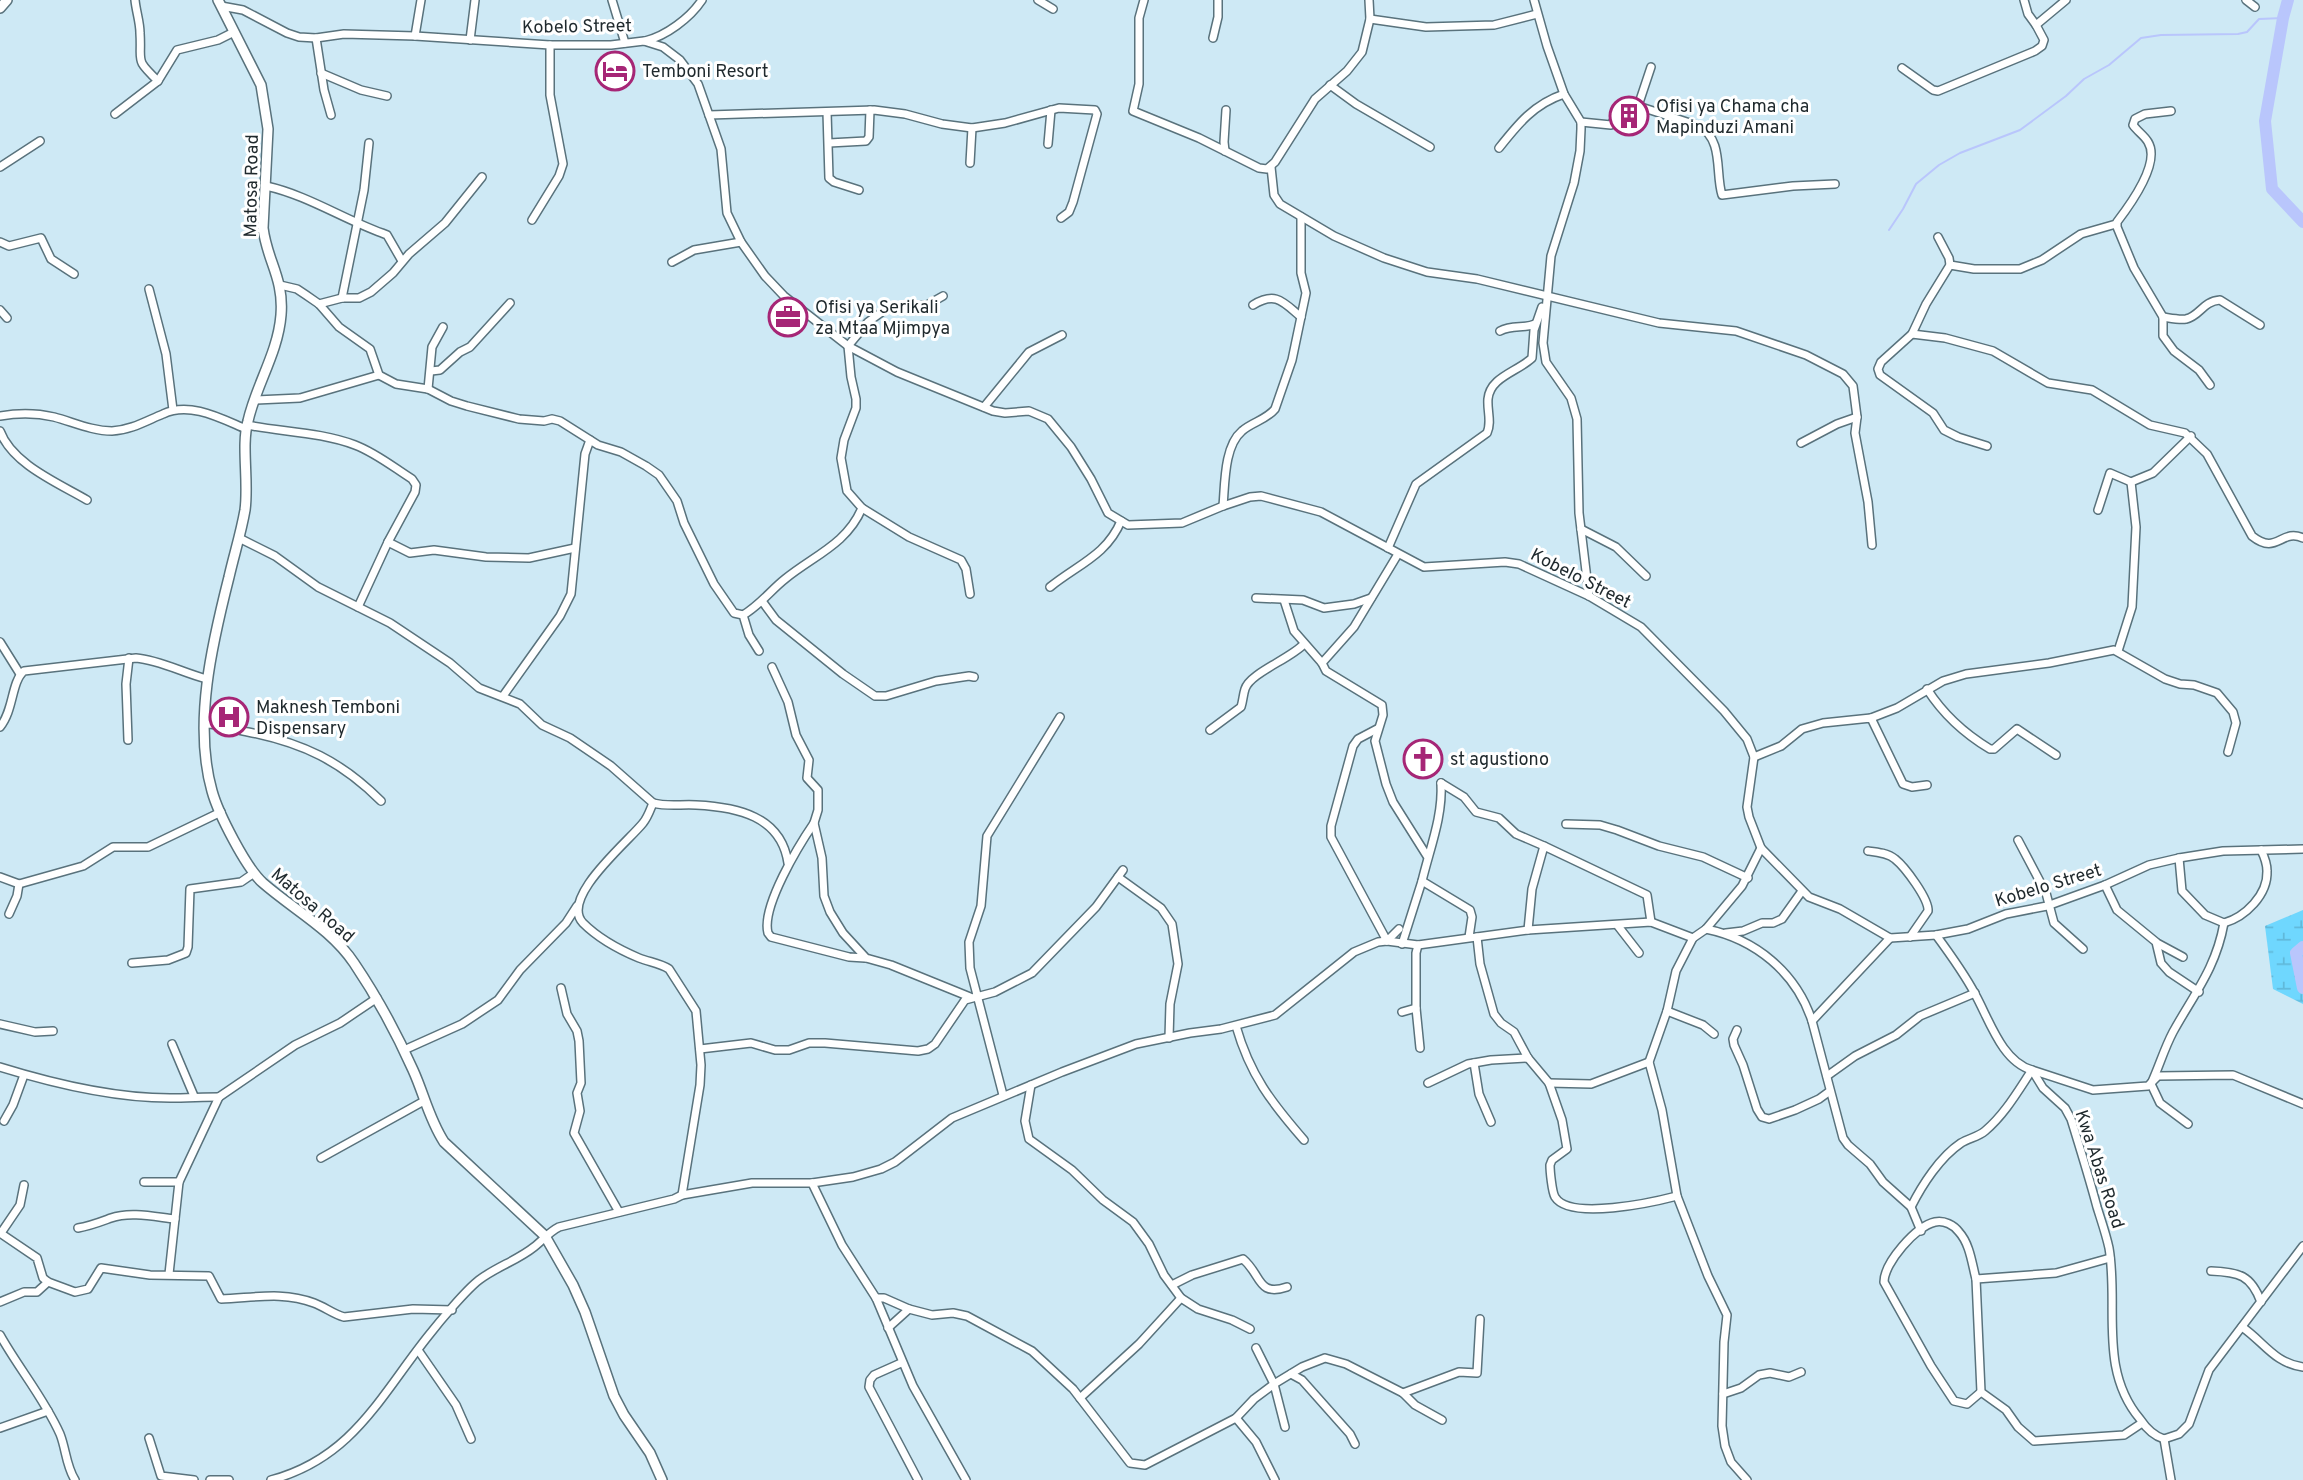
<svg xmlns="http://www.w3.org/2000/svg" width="2303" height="1480" viewBox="0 0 2303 1480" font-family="Overpass,sans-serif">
<defs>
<pattern id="wetland-marsh" width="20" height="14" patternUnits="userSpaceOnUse" patternTransform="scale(1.75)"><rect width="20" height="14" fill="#6fd7fe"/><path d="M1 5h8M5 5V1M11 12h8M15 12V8" fill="none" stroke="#60b9da"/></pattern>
</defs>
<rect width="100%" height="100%" fill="#cee9f5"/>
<path fill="url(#wetland-marsh)" d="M2303 910V1004L2273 989 2265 926Z"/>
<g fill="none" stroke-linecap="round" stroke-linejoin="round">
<path stroke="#b9c6fc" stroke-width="2" d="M1889 230 1903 209 1916 184 1939 165 1960 153 2020 130 2066 96 2084 79 2109 65 2141 38 2161 35 2238 34 2247 32 2259 19 2283 18"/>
<g stroke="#b9c6fc" stroke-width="12">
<path d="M2288 0 2283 18 2265 121 2272 189 2303 222"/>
<path d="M2303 947 2296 953 2303 988"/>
</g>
<defs>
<g id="minor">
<path d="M135 0C136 11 140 22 140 33 142 63 134 58 158 81"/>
<path d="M612 0 625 43"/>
<path d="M1038 0 1053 9"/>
<path d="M1144 0 1139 18V84L1133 111 1199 138 1259 168 1267 169 1275 162 1315 99 1347 71 1362 52 1370 19 1369 0"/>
<path d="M1534 0 1547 46 1564 94 1581 122V129L1580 151 1574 183 1551 256 1543 343 1546 362 1571 398 1577 419 1579 513 1589 596"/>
<path d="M2024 0 2028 14 2036 25 2066 0"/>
<path d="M2246 0 2255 7"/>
<path d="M221 6 243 10 287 33 299 37 316 38 344 34 415 36 550 45H611L644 41 663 47 680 60 698 84 721 149 727 213 741 242 765 276 784 296 848 346 897 372 993 411 1005 413 1029 411 1048 419 1071 447 1091 479 1108 513 1128 525 1182 523 1223 506 1250 497 1261 496 1321 512 1424 567 1505 562 1519 564 1589 596 1641 627 1724 711 1747 739 1754 757 1747 807 1749 817 1761 848 1809 897 1840 909 1890 938 1936 935 1968 929 2006 914 2047 906 2105 885 2149 865 2179 858 2223 851 2303 849"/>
<path d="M1370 19 1426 27 1494 25 1537 14"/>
<path d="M415 36 421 0"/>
<path d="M316 38 324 90 331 115"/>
<path d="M1213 38 1218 17V0"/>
<path d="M470 40 475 0"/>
<path d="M645 41C666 36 690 18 702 0"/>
<path d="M1902 68 1933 90 1938 91 2035 51 2042 46 2044 40 2036 25"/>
<path d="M321 73 361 90 387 96"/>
<path d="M1330 85 1356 104 1430 147"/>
<path d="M1638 106 1699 126C1724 140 1715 173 1722 195L1793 186 1835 184"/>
<path d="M2171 111 2145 114 2135 119 2133 125C2137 131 2145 136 2148 142 2161 163 2130 205 2117 222V227L2134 268 2163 317V336L2174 351 2199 370 2210 385"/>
<path d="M827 112 829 178 834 182 859 190"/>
<path d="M115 114 158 81 177 50 218 40 234 32"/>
<path d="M709 115 874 110 905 114 942 124 972 128 1005 123 1059 108 1095 110 1097 114 1073 202 1069 212 1061 218"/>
<path d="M1581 122 1611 125 1622 105 1638 106 1651 67"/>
<path d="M829 143 866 141 869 137 870 110"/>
<path d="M1048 144 1051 110"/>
<path d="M1499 148C1518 124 1534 104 1564 94"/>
<path d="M1225 151 1224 142 1226 110"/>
<path d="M970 163 972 128"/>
<path d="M0 167 40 141"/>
<path d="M1271 167 1274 195 1280 204 1334 236 1384 258 1427 272 1477 279 1659 323 1736 331 1806 355 1843 374 1853 386 1857 417 1855 433 1868 502 1872 545"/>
<path d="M266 186C307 195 343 219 382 233L387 235 402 261"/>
<path d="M532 220 559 176 563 164 550 95V45"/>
<path d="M0 242 9 246 41 238 51 259 74 274"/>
<path d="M672 262 694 250 741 242"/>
<path d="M1950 265 1974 269H2020L2042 260 2081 234 2116 224"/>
<path d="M280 285 297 289 306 295 319 304 339 327 370 349 379 375 396 384 428 389 451 401 467 406 519 419 544 421 552 419 560 421 598 445 621 452 646 466 659 475 677 501 684 523 714 584 734 613 743 615 749 635 759 651"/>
<path d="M149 289 166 354 173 410"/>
<path d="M943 296 927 305 886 309 868 322 848 346 851 377 856 399V408L844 440 841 458 847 491 862 508 909 537 961 560 966 569 970 594"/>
<path d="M342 298 364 190 369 143"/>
<path d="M319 304 342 298H359L371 292 393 273 409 254 445 223 482 177"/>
<path d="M1253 305C1276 291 1283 302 1301 317"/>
<path d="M0 310 7 318"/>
<path d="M2163 317C2170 318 2179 320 2186 319 2200 316 2203 301 2220 300L2260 325"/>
<path d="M1500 331C1512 324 1524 329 1535 324"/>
<path d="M1912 334 1926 304 1950 265 1949 258 1938 237"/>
<path d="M431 371 440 370 460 352 470 347 510 303"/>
<path d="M428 389 432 347 443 327"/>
<path d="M256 400 300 398 379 375"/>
<path d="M984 407 1029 352 1062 335"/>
<path d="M0 416C17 413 37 413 54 417 73 422 92 431 112 431 131 430 146 421 163 414 190 401 222 419 246 429"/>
<path d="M247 425C282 432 321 432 355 445 376 453 393 467 412 479L416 485 415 492 388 542 358 607"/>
<path d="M0 431C12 464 58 483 87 500"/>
<path d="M1801 443 1837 424 1857 417"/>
<path d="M1987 446 1958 437 1944 430 1933 413 1880 375 1878 369 1881 362 1912 334 1945 338 1993 351 2048 383 2092 390 2150 425 2185 433 2207 454 2252 536C2277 556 2281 528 2303 538"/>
<path d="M1223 506C1225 484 1224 446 1242 431 1252 422 1266 420 1275 409L1292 360 1306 293 1301 273V217"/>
<path d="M2098 510 2110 473 2131 482 2153 473 2191 436"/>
<path d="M1581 529 1616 547 1646 576"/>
<path d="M239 538 275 556 318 587 390 623 450 663 479 688 520 704 542 725 570 738 611 766 653 803C650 810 648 817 643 823 629 841 559 898 583 923 597 937 620 950 639 958 649 962 660 963 669 969L696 1011 701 1065 700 1085 682 1195"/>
<path d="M388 542 410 553 434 550 486 557 529 558 575 548"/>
<path d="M1388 548 1416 484 1487 433C1492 422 1487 411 1488 399 1490 377 1517 372 1532 358L1534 330 1542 307"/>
<path d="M1050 587C1077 565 1107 555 1121 521"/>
<path d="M1256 598 1303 600 1324 608 1354 604 1371 598"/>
<path d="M1284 600 1294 631 1322 663 1326 671 1382 705 1383 715 1375 741 1386 784 1393 802 1427 856"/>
<path d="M762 601 776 620 843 674 875 696H886L936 681 969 676 974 677"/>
<path d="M743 615C759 606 771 590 785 579 813 556 847 544 862 508"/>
<path d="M0 642 20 674"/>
<path d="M2118 651 2132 607 2136 527 2131 482"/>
<path d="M1322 663 1354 627 1398 554"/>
<path d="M772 667 788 702 796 735 809 760 807 778 818 790V810L814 823 822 858 824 896 830 912 843 933 866 958 891 965 970 997"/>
<path d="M1927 689C1943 714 1965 734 1990 749H1994L2017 729 2056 755"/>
<path d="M503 696 560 616 571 594 585 454 590 440"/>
<path d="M1871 718 1897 708 1943 681 1966 674 2049 663 2114 650 2165 679 2180 684 2194 685 2217 693 2233 712 2236 723 2228 752"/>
<path d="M205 724C219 724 234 729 248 732 303 743 341 761 381 801"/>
<path d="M0 727C14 710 11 682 24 671L136 658C160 660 183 673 207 679"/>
<path d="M1377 729 1358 739 1353 746 1331 826V837L1387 941 1399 929"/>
<path d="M1210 730 1241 707C1243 701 1243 695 1245 689 1250 673 1290 659 1304 644"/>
<path d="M128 740 126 684 129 658"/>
<path d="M1754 757 1781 746 1802 729 1823 723 1871 718 1903 784 1912 787 1927 785"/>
<path d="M1441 783C1443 816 1430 848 1422 881L1470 910 1472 917 1469 937"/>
<path d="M1441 783 1464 797 1476 812 1499 818 1516 834 1544 846"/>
<path d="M653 803C668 807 681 804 696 805 737 807 781 816 788 863"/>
<path d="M814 823C799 845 761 907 768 933L771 937 849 957 865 958"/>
<path d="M1566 824 1600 825 1617 830 1659 846 1703 857 1748 878"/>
<path d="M2018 840 2046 893 2054 923 2083 949"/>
<path d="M1868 851C1877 852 1888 853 1895 859 1905 867 1929 899 1928 911L1910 937"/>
<path d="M2179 858 2182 891 2205 915 2224 923C2245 917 2268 895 2267 871 2267 864 2264 856 2261 850"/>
<path d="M0 877 19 884 83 866 113 847H148L221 812"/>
<path d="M1118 877 1161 908 1172 924 1178 964 1170 1004 1169 1038"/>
<path d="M2105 885 2117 910 2156 942 2161 963 2169 972 2199 992"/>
<path d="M9 914 17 896 19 884"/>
<path d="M1618 926 1639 953"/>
<path d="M1706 929C1755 939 1796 972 1812 1021"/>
<path d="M1528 930 1532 889 1544 846 1647 895 1651 922"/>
<path d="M1726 933 1743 931 1762 923H1773L1782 919 1802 891"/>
<path d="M1936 935C1950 954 1964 973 1975 994 1989 1019 2002 1062 2032 1070L2043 1088 2065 1108 2071 1119C2080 1148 2089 1177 2097 1207 2101 1220 2106 1234 2109 1248 2119 1306 2098 1369 2140 1419 2146 1428 2154 1436 2164 1439"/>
<path d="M1477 937 1480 964 1494 1014 1501 1023 1514 1032 1528 1058 1549 1083 1562 1120 1567 1149 1552 1160 1550 1165C1550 1171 1552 1192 1555 1197 1570 1221 1654 1202 1677 1196"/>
<path d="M1890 938 1812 1021 1843 1138 1848 1145 1870 1164 1883 1182 1911 1207"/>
<path d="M2157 943 2183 957"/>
<path d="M1402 944 1422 881"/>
<path d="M1418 945 1416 953V1008L1420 1048"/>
<path d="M132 963 168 960 186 953 188 947 190 889 241 882 254 873"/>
<path d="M561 988 567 1014 577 1031 579 1041 581 1083 577 1093 580 1111 574 1133 619 1212"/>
<path d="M1667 1011 1703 1025 1714 1034"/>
<path d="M1402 1012 1416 1008"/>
<path d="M0 1024 35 1032 53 1031"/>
<path d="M1236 1026C1250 1075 1271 1102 1304 1140"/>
<path d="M1737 1030 1733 1039 1734 1045 1743 1065 1757 1109 1762 1117 1769 1119 1795 1110 1819 1099 1830 1091"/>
<path d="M172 1044 194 1096"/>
<path d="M700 1049 751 1043 775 1050H789L809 1043H825L918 1051 928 1049 935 1044 965 1000 995 992 1032 973 1096 907 1123 870"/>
<path d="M404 1050 462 1024 498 1000 520 970 566 923 577 906"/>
<path d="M1474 1063 1479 1094 1491 1122"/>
<path d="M0 1067C55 1084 113 1098 170 1098 187 1098 203 1097 219 1097"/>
<path d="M1827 1076 1855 1056 1896 1035 1920 1016 1975 993"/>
<path d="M1428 1083 1468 1064 1491 1060 1528 1058"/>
<path d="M1549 1083 1591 1084 1649 1062"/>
<path d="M1031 1085 1025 1121 1029 1139 1072 1170 1103 1200 1133 1222 1149 1244 1164 1275 1181 1298 1198 1309 1232 1320 1250 1329"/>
<path d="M1003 1095 970 968 969 942 981 906 987 836 1060 717"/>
<path d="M4 1121 13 1105 24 1075"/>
<path d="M2188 1124 2160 1103 2151 1084C2159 1067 2164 1049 2173 1032 2194 994 2216 968 2224 923"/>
<path d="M321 1158 424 1101"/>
<path d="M144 1182H179"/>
<path d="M812 1183 842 1245 876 1298 913 1386 966 1480"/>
<path d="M78 1228C90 1226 100 1222 111 1218 130 1211 156 1217 175 1219"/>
<path d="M1921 1231 1911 1207C1922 1185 1940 1157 1961 1143 1969 1138 1978 1137 1985 1131 2005 1114 2018 1091 2032 1070L2093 1090 2148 1086 2158 1076 2233 1075 2303 1104"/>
<path d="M0 1233 37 1258 43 1278 48 1282 75 1292 88 1289 101 1268 150 1275 209 1276 221 1299C253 1298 283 1291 314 1303 325 1307 333 1314 344 1317L413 1309 452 1310"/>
<path d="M1 1233 20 1205 24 1185"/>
<path d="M2211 1271C2239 1272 2251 1275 2261 1302"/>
<path d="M169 1274 179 1182 219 1097 295 1045 340 1023 377 998"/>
<path d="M1976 1279 1981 1392 2006 1410 2018 1427 2034 1441 2124 1435 2142 1423"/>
<path d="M1172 1285 1192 1275 1243 1259C1262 1275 1257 1297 1287 1287"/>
<path d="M876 1298H884L909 1309"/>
<path d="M0 1302 24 1292H37L48 1282"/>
<path d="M2242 1327C2264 1342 2274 1363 2303 1367"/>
<path d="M888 1328 909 1309 932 1315 953 1313 967 1316 1032 1351 1073 1389 1130 1463 1145 1465 1236 1418 1254 1399 1274 1384 1302 1367 1325 1358 1346 1364 1403 1393 1415 1405 1442 1420"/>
<path d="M0 1335C19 1369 44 1398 60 1434 66 1449 66 1466 75 1480"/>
<path d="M1256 1348 1274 1384 1285 1427"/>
<path d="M418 1350 456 1405 471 1439"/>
<path d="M901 1363 874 1375 870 1380 869 1387 918 1480"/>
<path d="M1291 1374 1302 1380 1350 1434 1355 1444"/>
<path d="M1981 1392 1967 1404 1954 1401 1931 1366 1884 1282C1884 1263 1916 1226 1935 1222 1944 1220 1954 1225 1959 1232 1970 1244 1972 1264 1976 1279L2056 1273 2110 1258"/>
<path d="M1403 1393 1459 1372 1477 1373 1480 1319"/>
<path d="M1723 1394 1741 1388 1759 1375 1770 1373 1789 1377 1801 1372"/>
<path d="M1080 1398 1139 1344 1181 1298"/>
<path d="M1236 1418 1256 1442 1275 1480"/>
<path d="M0 1428 48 1411"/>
<path d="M149 1438 161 1476 194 1480"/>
<path d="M2164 1439 2179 1434 2189 1424 2209 1370 2303 1246"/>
<path d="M2164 1439 2171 1480"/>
<path d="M210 1480H229"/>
<path d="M271 1480C353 1458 380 1396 429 1335 440 1321 466 1290 479 1280 496 1267 518 1260 534 1247 543 1240 549 1232 559 1227L674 1199 682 1195 752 1183H812L853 1177 881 1169 895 1162 952 1118 1062 1072 1136 1044 1190 1033 1221 1029 1275 1015 1354 952 1378 942 1387 941 1418 945 1528 930 1651 922 1693 938"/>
<path d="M1747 1480 1731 1462 1725 1446 1722 1426 1724 1342 1727 1315 1708 1276 1677 1196 1662 1110 1649 1062 1667 1011 1676 971 1693 938 1706 929 1742 886 1761 848"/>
</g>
<g id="tertiary">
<path d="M218 0 261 85 268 129 263 228C267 261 284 278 281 315 278 353 256 385 248 421 241 445 249 482 245 510 241 533 234 555 229 577 212 644 193 724 212 791 218 813 246 868 263 883 294 910 331 929 354 963 377 997 396 1032 413 1070 424 1094 429 1119 444 1142L545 1236 573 1285 585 1312 614 1396 624 1415 650 1453 662 1480"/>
<path d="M0 8 7 0"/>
</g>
</defs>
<use href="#minor" stroke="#59727c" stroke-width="10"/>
<use href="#tertiary" stroke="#59727c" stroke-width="12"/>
<use href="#minor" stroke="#fff" stroke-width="7"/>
<use href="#tertiary" stroke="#fff" stroke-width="9"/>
</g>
<defs>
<symbol id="hotel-ring" viewBox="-11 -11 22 22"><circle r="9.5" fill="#fff" stroke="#a62676" stroke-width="1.5"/><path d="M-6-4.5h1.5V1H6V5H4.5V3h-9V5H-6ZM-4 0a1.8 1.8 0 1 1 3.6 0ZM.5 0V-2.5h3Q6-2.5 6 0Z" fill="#a62676"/></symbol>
<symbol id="building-ring" viewBox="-11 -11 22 22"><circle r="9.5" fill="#fff" stroke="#a62676" stroke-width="1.5"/><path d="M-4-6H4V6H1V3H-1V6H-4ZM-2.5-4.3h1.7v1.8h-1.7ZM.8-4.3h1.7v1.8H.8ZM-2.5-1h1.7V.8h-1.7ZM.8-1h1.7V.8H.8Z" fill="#a62676"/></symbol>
<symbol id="office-ring" viewBox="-11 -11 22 22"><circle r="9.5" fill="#fff" stroke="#a62676" stroke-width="1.5"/><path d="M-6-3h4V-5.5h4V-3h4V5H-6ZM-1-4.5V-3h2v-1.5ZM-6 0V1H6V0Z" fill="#a62676"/></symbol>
<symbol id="hospital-ring" viewBox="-11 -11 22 22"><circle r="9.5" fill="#fff" stroke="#a62676" stroke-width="1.5"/><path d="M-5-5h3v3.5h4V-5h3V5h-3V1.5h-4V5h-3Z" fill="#a62676"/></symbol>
<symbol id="church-ring" viewBox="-11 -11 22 22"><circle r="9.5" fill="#fff" stroke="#a62676" stroke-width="1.5"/><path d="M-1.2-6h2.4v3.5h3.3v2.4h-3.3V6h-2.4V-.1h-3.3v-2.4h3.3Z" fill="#a62676"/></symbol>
</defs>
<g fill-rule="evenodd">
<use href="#hotel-ring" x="593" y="49" width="44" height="44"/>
<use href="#building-ring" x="1607" y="94" width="44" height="44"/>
<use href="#office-ring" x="766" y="295" width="44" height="44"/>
<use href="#hospital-ring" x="207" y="695" width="44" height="44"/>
<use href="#church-ring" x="1401" y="737" width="44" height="44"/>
</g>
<g text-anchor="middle" stroke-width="6" stroke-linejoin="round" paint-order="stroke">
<g font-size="18" fill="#1f292d" stroke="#fff">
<text transform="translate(577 26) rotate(-1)" y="6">Kobelo Street</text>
<text transform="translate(251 186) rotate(-89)" y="6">Matosa Road</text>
<text transform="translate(1581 578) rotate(27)" y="6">Kobelo Street</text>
<text transform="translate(2048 885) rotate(-17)" y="6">Kobelo Street</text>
<text transform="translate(313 905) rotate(41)" y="6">Matosa Road</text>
<text transform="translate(2100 1169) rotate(72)" y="6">Kwa Abas Road</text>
</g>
<g font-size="18" fill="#1f292d" stroke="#fff" text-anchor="start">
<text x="642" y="77">Temboni Resort</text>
<text x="1656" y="112">Ofisi ya Chama cha<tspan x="1656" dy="21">Mapinduzi Amani</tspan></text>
<text x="815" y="313">Ofisi ya Serikali<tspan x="815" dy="21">za Mtaa Mjimpya</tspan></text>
<text x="256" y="713">Maknesh Temboni<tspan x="256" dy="21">Dispensary</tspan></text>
<text x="1450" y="765">st agustiono</text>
</g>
</g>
</svg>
